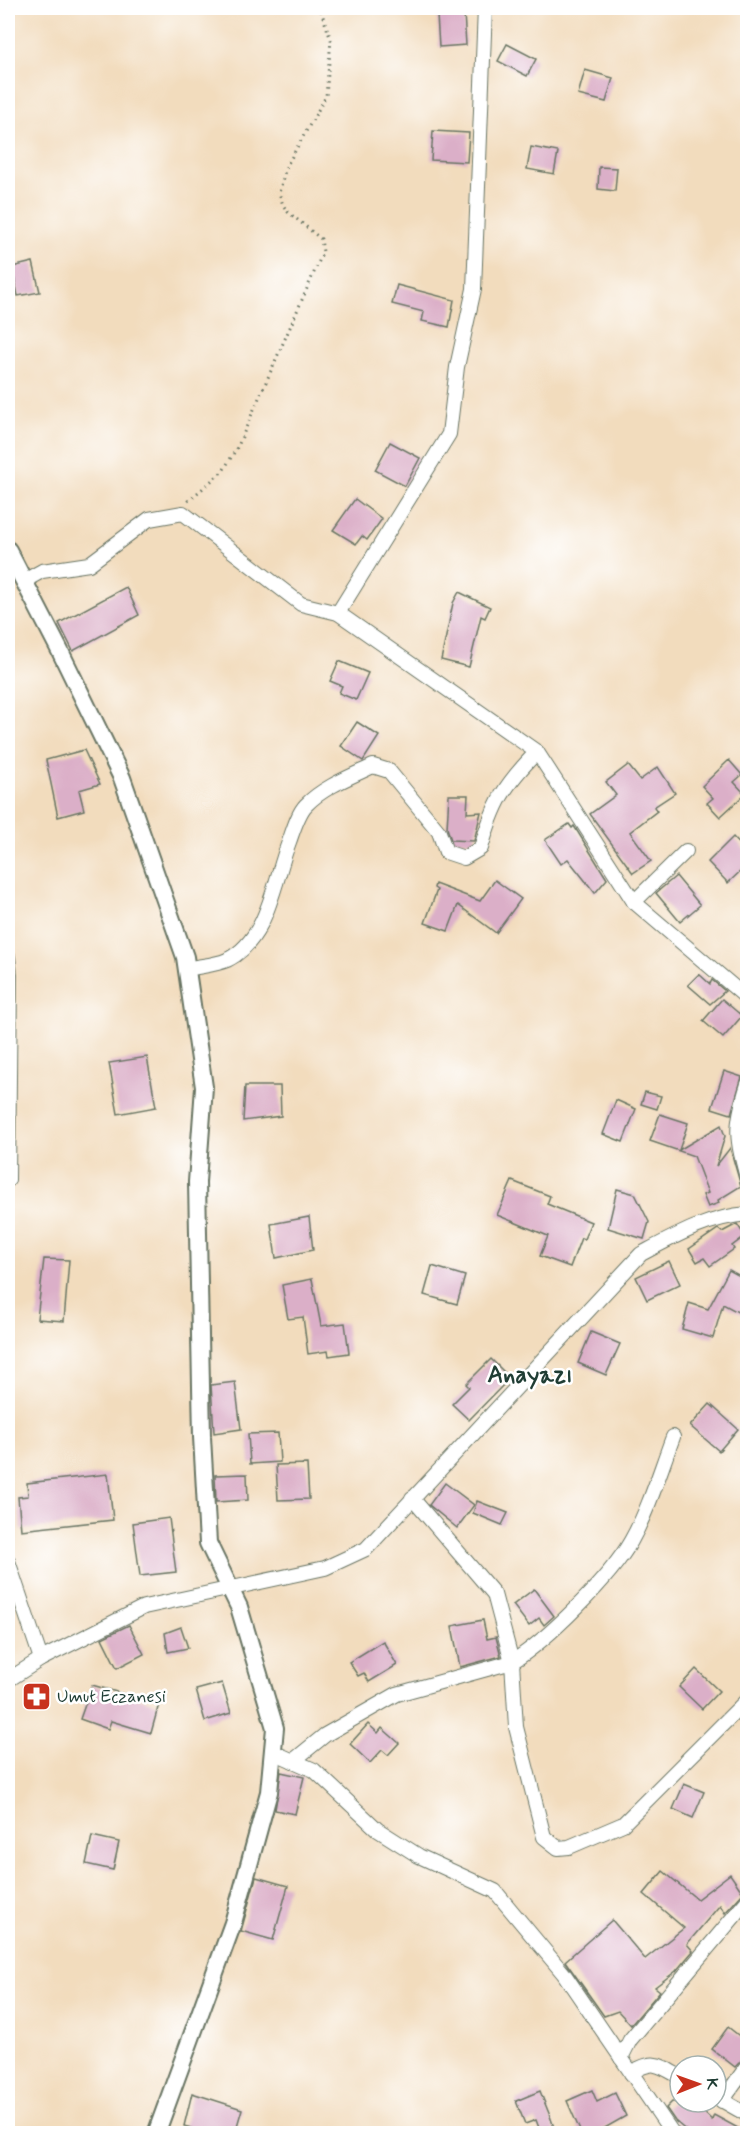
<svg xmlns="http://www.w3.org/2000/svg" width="755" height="2141" viewBox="0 0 755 2141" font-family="Mynerve,sans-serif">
<rect width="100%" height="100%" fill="#fff"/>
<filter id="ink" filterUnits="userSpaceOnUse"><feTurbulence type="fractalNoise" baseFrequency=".0167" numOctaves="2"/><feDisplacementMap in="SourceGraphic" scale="12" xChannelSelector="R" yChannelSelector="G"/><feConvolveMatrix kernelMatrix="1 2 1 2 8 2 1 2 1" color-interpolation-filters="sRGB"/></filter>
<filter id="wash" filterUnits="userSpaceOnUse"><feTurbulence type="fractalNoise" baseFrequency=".008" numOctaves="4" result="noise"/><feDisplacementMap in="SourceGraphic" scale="24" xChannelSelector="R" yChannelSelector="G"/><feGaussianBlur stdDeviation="1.35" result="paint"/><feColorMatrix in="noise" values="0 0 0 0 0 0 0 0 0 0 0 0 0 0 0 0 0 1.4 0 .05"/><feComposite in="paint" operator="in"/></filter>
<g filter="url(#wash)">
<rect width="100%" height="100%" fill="#f2dcbd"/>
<g id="blocks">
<g fill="#dbafc8">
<path d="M464 13 466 45 439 47 437 15Z"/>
<path d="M507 44 536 59 527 76 498 61Z"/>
<path d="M585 70 613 78 606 102 578 95Z"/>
<path d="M433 131 469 133 467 162 431 160Z"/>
<path d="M531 147 558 152 554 174 527 169Z"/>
<path d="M599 167 617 168 615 191 598 189Z"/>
<path d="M33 262 40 292 18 296 12 267Z"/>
<path d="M397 285 454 300 449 327 422 321 424 312 392 304Z"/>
<path d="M390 442 420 458 405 486 375 470Z"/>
<path d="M355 499 382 519 367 540 362 536 356 544 333 530Z"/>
<path d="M126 587 139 615 73 651 59 623Z"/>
<path d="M459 592 490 607 485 618 481 616 469 667 441 660 453 603Z"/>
<path d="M339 661 368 673 356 700 339 693 342 686 330 681Z"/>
<path d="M357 722 379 736 363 761 341 746Z"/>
<path d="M84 750 100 784 79 790 84 810 58 817 46 760Z"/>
<path d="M729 760 742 775 734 782 745 794 720 817 707 803 713 798 702 786Z"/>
<path d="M628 765 640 780 658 767 675 793 654 807 657 811 630 832 651 861 633 873 590 814 616 795 606 782Z"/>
<path d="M449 795H468L467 813 481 812 474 841 451 840 447 828Z"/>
<path d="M569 824 572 828 574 826 607 879 595 893 568 859 561 864 545 840Z"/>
<path d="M733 837 747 852V865L728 883 708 862Z"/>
<path d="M676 876 700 905 680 922 656 893Z"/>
<path d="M495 880 521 899 496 933 458 905 448 931 425 923 437 890 434 888 435 884 480 901Z"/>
<path d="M699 974 710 984 712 980 725 991 710 1004 688 985Z"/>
<path d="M722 999 742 1016 723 1038 703 1021Z"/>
<path d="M147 1057 156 1107 118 1114 109 1063Z"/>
<path d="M724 1071 742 1077 731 1114 712 1108Z"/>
<path d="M245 1086H280L281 1116 243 1121Z"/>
<path d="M645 1092 661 1096 657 1109 641 1104Z"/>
<path d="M616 1100 636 1109 623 1142 603 1134Z"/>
<path d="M660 1114 688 1123 679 1150 721 1125 725 1136 716 1166 730 1148 741 1186 718 1200 719 1203 708 1207 703 1195 708 1193 694 1156 650 1141Z"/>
<path d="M512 1181 550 1196 547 1204 591 1222 584 1239 581 1238 570 1267 540 1256 548 1236 497 1215Z"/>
<path d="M617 1189 635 1194 649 1222 644 1239 608 1228Z"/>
<path d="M309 1217 313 1250 276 1258 271 1224Z"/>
<path d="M737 1224 745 1236 732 1246 734 1249 710 1266 704 1258 697 1262 689 1249 718 1229 722 1232Z"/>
<path d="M44 1259 69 1260 64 1321 37 1319Z"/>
<path d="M669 1261 680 1284 647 1300 636 1277Z"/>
<path d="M432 1266 465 1276 457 1304 424 1295Z"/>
<path d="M729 1270 747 1280V1317L723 1304 713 1338 682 1329 689 1303 708 1309Z"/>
<path d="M312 1279 321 1326 345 1323 349 1353 329 1356 328 1351 308 1354 303 1317 288 1319 282 1285Z"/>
<path d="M591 1332 620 1344 606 1375 578 1363Z"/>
<path d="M491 1359 510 1378 469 1420 452 1404 469 1387 466 1384Z"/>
<path d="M235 1382 241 1429 214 1433 211 1385Z"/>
<path d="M710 1404 738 1429 719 1451 690 1426Z"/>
<path d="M278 1433 280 1462 250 1464 248 1434Z"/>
<path d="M307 1464 309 1499 278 1500 276 1465Z"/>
<path d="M108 1474 113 1520 21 1530 18 1497 28 1496 27 1483Z"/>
<path d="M247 1474 248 1500 216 1502 215 1475Z"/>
<path d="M445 1483 474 1505 457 1528 429 1505Z"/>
<path d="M477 1501 508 1513 502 1525 473 1513Z"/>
<path d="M169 1518 176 1572 140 1576 133 1523Z"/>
<path d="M534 1589 554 1616 544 1625 539 1618 529 1626 513 1605Z"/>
<path d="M483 1620 487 1639 496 1637 501 1656 460 1667 452 1626Z"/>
<path d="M129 1625 144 1654 117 1668 102 1638Z"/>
<path d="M181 1627 188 1648 168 1652 165 1633Z"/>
<path d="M383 1641 397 1665 369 1682 364 1673 358 1676 349 1662Z"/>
<path d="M696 1669 719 1691 702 1709 679 1687Z"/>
<path d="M222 1683 231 1713 205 1721 196 1690Z"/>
<path d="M92 1685 159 1704 151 1733 111 1721 108 1729 80 1719Z"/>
<path d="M368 1724 378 1733 382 1728 399 1743 388 1755 382 1750 370 1763 350 1744Z"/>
<path d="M281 1772 304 1777 295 1814 275 1810Z"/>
<path d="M684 1784 704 1792 693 1818 673 1809Z"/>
<path d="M92 1836 119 1842 113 1870 86 1864Z"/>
<path d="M663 1871 697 1899 730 1874 743 1893 725 1913 720 1905 687 1944 693 1951 676 1971 655 1987 660 1991 631 2025 618 2011 604 2016 565 1961 612 1920 645 1959 684 1928 644 1894Z"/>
<path d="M256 1877 288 1886 273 1940 241 1931Z"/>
<path d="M728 2027 747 2042V2055L735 2067 712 2049Z"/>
<path d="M592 2090 597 2102 615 2093 626 2116 596 2133H581L567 2101Z"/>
<path d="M540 2091 550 2116 556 2133H541L536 2120 525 2124 516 2101Z"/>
<path d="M192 2093 242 2109 235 2133H209L184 2126Z"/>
<path d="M672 2102H692L712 2120 714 2115 747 2133H689L675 2121 666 2108Z"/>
</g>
</g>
</g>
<g filter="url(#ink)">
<use href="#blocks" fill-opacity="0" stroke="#697564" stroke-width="1.5"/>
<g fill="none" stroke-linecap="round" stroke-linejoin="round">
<defs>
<g id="minor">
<path d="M24 581 42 571 89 564 149 519 183 513 301 604 338 613 537 752 634 902 748 999"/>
<path d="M338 613 449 434 457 367 474 289 485 8"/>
<path d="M634 902 686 851"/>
<path d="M8 957 10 975 8 1180"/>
<path d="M187 969C199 966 216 965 227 960 268 940 274 881 289 842 293 831 298 813 306 805 323 787 352 776 373 766L389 771 439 832 446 852 464 858 481 848C494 803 504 785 537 752"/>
<path d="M748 1084C734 1128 736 1137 748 1181"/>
<path d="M412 1498 494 1594 512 1662C547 1640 611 1577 631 1541 649 1509 660 1471 673 1437"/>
<path d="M8 1561 41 1659"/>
<path d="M8 1680 41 1659 144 1607 325 1568 366 1549 641 1254C675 1236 708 1217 748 1214"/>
<path d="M273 1752 314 1770 378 1830 419 1856 495 1891 564 1974 673 2134"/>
<path d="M293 1761 325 1735 397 1694 512 1662 516 1727 544 1837 558 1848 569 1847 623 1824 748 1699"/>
<path d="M621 2058 630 2040 748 1900"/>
<path d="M631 2073C654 2059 658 2064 680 2077"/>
<path d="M716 2097 748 2115"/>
<path d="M722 2101 748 2065"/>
</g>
<path id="tertiary" d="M8 550 60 651 122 778 185 957 204 1087 197 1182 202 1437 208 1543 239 1607 275 1728 269 1792 233 1923 156 2134"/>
</defs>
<use href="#minor" stroke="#697564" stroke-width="16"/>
<use href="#tertiary" stroke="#697564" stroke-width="20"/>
<path stroke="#697564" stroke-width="3" stroke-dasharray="1.5 4.5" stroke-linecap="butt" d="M188 501 223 471 238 446 323 252 321 239 288 212 283 205 279 193 286 167 326 96 331 40 320 8"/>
<use href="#minor" stroke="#fff" stroke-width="14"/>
<use href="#tertiary" stroke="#fff" stroke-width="16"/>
</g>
</g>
<defs>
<symbol id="pharmacy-square" viewBox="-11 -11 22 22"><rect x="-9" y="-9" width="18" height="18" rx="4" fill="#c8321e" stroke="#fff"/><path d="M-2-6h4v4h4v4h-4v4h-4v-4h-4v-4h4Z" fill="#fff"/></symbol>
</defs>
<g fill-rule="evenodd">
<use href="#pharmacy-square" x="20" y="1680" width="33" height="33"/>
</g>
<g text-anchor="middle" stroke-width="5" stroke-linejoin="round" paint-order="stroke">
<g font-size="18" fill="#1f3d34" stroke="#fff" text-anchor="start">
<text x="57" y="1702">Umut Eczanesi</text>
</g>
<g font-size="24" font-weight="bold" fill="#1f3d34" stroke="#fff">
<text x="530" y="1382">Anayazı</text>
</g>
</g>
<rect width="755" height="2141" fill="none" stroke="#fff" stroke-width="30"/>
<g transform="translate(698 2084) rotate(89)"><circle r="28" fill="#ffffff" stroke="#a5b1ae" stroke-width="1.5"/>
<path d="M0-4.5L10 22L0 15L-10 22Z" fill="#c8321e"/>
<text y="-9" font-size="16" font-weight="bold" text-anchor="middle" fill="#1f3d34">K</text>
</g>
</svg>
